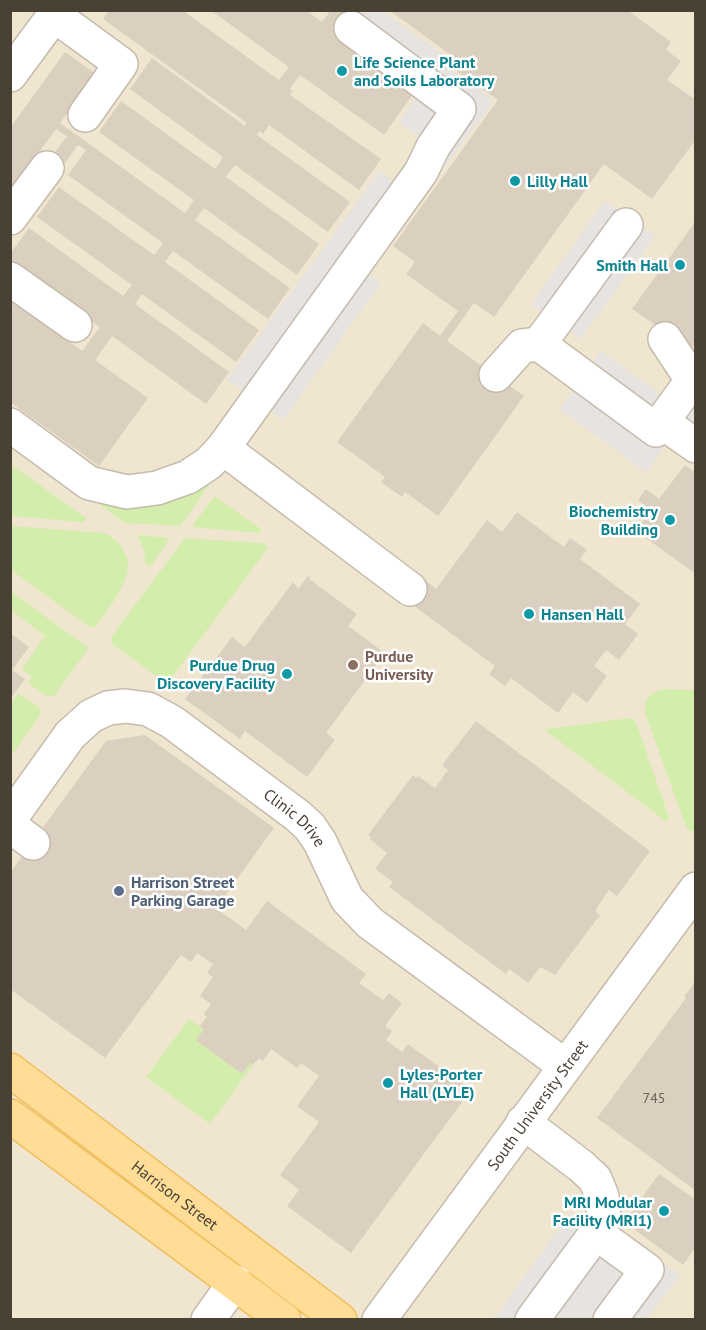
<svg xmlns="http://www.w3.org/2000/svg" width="706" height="1330" viewBox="0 0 706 1330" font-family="'PT Sans',sans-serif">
<rect width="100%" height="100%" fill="#f5f1e8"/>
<rect fill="#f0e6d0" x="11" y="11" width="684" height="1308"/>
<g fill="#d3eeac">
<path d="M11 440 86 492 216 476 180 526 125 523Z"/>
<path d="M10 464 86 518V520L83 522 11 516Z"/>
<path d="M216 497 261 529V531L259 533 193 527V525L213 498Z"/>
<path d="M11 526 105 533C151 560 117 597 95 627H90L11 570Z"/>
<path d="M139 535 170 538 151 566 146 564 144 551 138 537Z"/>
<path d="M185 538 261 543 266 545 268 548 173 676 168 681H163L112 644 111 637Z"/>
<path d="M10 591 89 648 54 696 48 697 28 683 32 677 22 669 45 636 11 610Z"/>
<path d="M665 689 695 690 696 831H689L686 827 645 713C643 699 652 691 665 689Z"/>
<path d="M18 693 40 708 41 714 11 756V704Z"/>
<path d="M630 718 636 722 669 818 667 822 546 731 547 729Z"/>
<path d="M189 1019 204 1029 196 1040 242 1074 250 1063 253 1065 210 1124 146 1077Z"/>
</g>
<g fill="#e6e3e0">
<path d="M353 11H382L456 64 452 70 494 101 366 272 381 283 283 420 227 380 380 171 396 182 425 141 399 122 421 90 339 31Z"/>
<path d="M605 201 655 236 581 339 531 304Z"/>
<path d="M601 351 666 398 695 356V464L667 443 646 472 559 409Z"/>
<path d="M570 1213 586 1225 617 1228 680 1275 647 1319 493 1320Z"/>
</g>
<g fill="#dbcfbf">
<path d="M109 10H188L186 13 279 80 289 67 213 12 214 10H306L322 22 331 10H346L332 29 416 90 384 135 300 75 290 89 293 91 290 95 381 159 359 190 269 125 263 134 260 131 257 135 350 202 328 232 235 165 226 177 319 244 297 275 204 208 195 220 290 288 268 319 173 251 165 262 259 330 236 362 142 294 135 304 229 372 206 404 112 336 95 360 148 398 99 466 10 402V299L82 351 100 327 10 263V254L29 228 123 296 132 285 37 217 59 187 154 255 163 243 68 175 86 150 78 145 60 170 48 162 67 136 56 129 10 192V128L65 52 96 74 60 123 185 213 194 200 99 132 121 101 215 169 223 157 130 89 152 58 245 126 247 123 103 19Z"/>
<path d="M389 10H627L671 42 666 50 681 61 667 80 696 100V139L652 199 604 164 494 317 474 303 447 341 524 396 438 516 405 492 402 497 381 482 385 477 337 442 423 323 440 336 458 311 406 274 415 262 393 246 498 100 454 69 459 61Z"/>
<path d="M696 221V343L690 350 657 347 647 340 657 326 632 309Z"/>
<path d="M685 465 696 473V574L636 531 651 510 638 500 646 489 659 499Z"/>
<path d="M517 512 564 547 570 538 587 550 580 559 640 604 625 624 638 634 619 660 606 650 594 666 607 676 587 703 573 692 558 713 511 678 505 686 489 674 495 666 410 603 426 581 436 589 487 520 502 532Z"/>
<path d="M308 576 310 577 309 579 357 614 348 626 385 653 326 733 335 740 307 777 245 731 240 739 185 699 232 637 245 647 293 582 298 589Z"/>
<path d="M10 633 29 647 12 670 25 679 10 699Z"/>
<path d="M476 721 650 851 617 896 609 890 596 909V912L600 915 555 975 540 967 528 983 509 969 506 974 389 887 393 882 375 869 387 853 370 839 371 837 368 835 413 775 416 778 418 776 435 788 448 770 442 765Z"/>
<path d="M145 735 274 828 216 908 246 930 267 901 366 974 359 983 383 1000 371 1015 389 993 402 1003 385 1026 392 1031 386 1040 402 1052 408 1044 471 1090 351 1253 287 1206 299 1190 280 1175 319 1122 297 1106 319 1076 301 1063 297 1068 271 1049 263 1061 259 1058 253 1065 250 1063 242 1074 196 1040 204 1029 200 1026 207 1017 204 1014 211 1004 200 996 213 977 207 973 213 964 197 953 191 962 181 955 105 1058 10 989V873L106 741Z"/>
<path d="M696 981V1191L597 1118 686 998 684 996Z"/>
<path d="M659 1174 696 1200V1247L683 1265 624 1222Z"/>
</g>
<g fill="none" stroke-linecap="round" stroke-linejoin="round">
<defs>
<g id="minor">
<path d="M54 15 121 64 85 115"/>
<path d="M10 75 58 10"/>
<path d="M10 218 47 168"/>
<path d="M626 225 539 344 656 430 696 375"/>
<path d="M10 279 75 325"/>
<path d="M665 339 692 380"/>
<path d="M496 375 522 346 539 344"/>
<path d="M662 422 696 446"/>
<path d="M10 425 89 483 127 492 157 488 188 477 209 463 223 448 421 172 433 147 459 109 351 28"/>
<path d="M223 448 410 589"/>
<path id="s1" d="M10 819 70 735 91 716 108 708 125 706 148 709 172 722 298 816 310 827 320 842 347 899 370 923 565 1066"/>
<path d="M10 826 33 843"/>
<path d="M523 1122 581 1166 595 1179 602 1196 604 1218 596 1233 532 1320"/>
<path d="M596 1233 647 1270 610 1320"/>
<path d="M208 1320 235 1282"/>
<path id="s2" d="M379 1320 696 889"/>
</g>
<g id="major">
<path id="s3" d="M10 1070 340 1320"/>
<path d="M10 1116 284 1320"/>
</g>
</defs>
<use href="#minor" stroke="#c5bbac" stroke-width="36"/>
<use href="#major" stroke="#f0be5b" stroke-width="36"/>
<use href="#minor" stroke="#fff" stroke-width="33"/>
<use href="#major" stroke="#ffdd97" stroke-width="33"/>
</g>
<g fill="#0f9aa8" stroke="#fff" stroke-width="2">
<circle cx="342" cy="71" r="6"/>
<circle cx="515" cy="181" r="6"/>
<circle cx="680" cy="265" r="6"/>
<circle cx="670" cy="520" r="6"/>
<circle cx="529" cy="614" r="6"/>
<circle cx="287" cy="674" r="6"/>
<circle cx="388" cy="1083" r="6"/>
<circle cx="664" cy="1211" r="6"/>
</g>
<circle fill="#8d6e63" stroke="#fff" stroke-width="2" cx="353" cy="665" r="6"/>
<circle fill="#5c6f8a" stroke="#fff" stroke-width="2" cx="119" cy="891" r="6"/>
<g text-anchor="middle" stroke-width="5" stroke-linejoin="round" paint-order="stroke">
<g font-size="14" fill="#6e6458">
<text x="654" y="1103">745</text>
</g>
<g font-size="16" font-weight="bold" fill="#0d838f" stroke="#fff" text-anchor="start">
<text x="354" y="68">Life Science Plant<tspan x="354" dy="18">and Soils Laboratory</tspan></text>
<text x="527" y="187">Lilly Hall</text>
<text x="668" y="271" text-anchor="end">Smith Hall</text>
<text x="658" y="517" text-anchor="end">Biochemistry<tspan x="658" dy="18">Building</tspan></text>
<text x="541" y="620">Hansen Hall</text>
<text x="275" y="671" text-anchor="end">Purdue Drug<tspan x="275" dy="18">Discovery Facility</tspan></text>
<text x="400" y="1080">Lyles-Porter<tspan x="400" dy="18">Hall (LYLE)</tspan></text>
<text x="652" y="1208" text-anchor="end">MRI Modular<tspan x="652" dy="18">Facility (MRI1)</tspan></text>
</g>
<g font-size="16" font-weight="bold" fill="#785e54" stroke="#fff" text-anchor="start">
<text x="365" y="662">Purdue<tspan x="365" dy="18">University</tspan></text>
</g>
<g font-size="16" fill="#4a4135" stroke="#fff">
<text dy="6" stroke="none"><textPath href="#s1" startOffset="374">Clinic Drive</textPath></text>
<text dy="6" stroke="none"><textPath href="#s2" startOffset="267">South University Street</textPath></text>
<text dy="6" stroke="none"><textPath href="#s3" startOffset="207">Harrison Street</textPath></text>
</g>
<g font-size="16" font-weight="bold" fill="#4e5e75" stroke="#fff" text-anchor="start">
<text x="131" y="888">Harrison Street<tspan x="131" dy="18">Parking Garage</tspan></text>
</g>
</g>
<rect width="706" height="1330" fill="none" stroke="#4a4135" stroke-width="24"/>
</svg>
